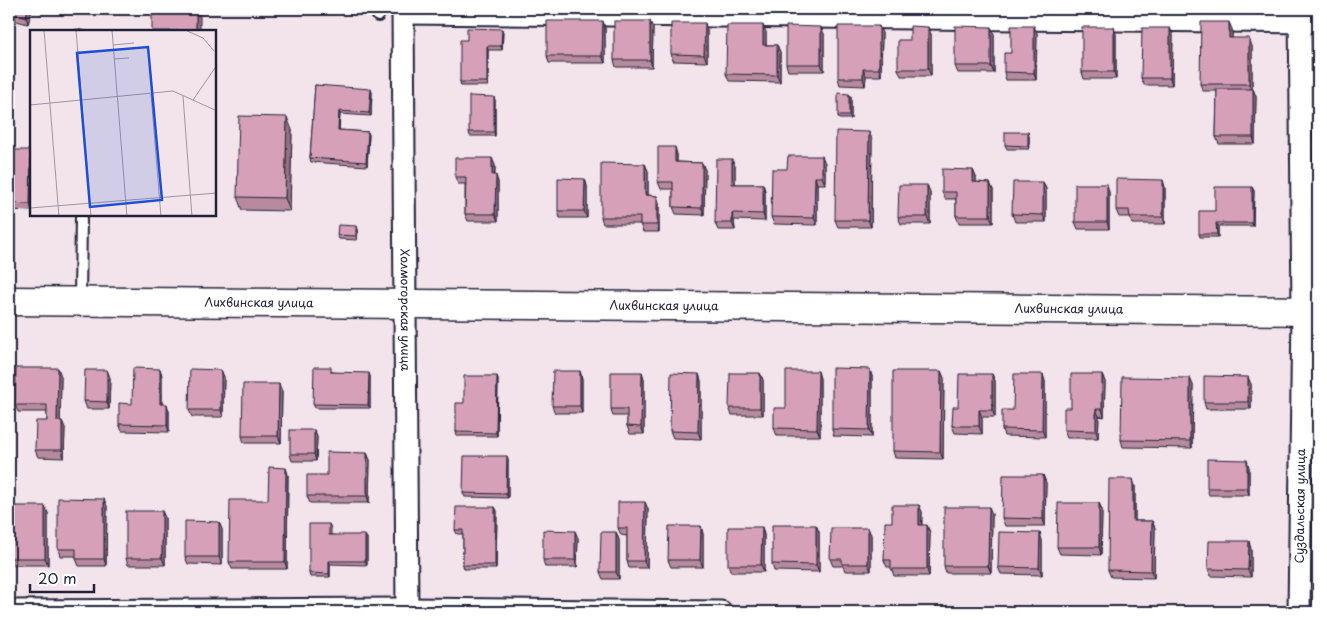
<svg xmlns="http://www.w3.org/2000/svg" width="1327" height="621" viewBox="0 0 1327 621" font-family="'Playpen Sans',sans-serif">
<rect width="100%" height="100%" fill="#f3e3ea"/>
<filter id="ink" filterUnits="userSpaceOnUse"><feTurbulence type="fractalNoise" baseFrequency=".02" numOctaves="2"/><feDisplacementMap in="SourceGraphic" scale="10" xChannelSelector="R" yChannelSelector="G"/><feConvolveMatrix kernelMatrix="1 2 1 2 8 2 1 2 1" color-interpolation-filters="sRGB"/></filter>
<g filter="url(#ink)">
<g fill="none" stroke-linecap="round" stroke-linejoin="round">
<defs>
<g id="service">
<path d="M378 16V9"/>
<path d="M80 301 81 215"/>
</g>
<g id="minor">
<path id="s1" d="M403 9 407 612"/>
<path d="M403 13 1318 22"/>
<path d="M9 611 407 609 721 612"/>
<path id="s2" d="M1299 612 1303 311 1300 9"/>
</g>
<g id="secondary">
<path id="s3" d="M9 301 1318 311"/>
</g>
</defs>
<use href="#service" stroke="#22223b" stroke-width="14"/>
<use href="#minor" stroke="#22223b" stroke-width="25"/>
<use href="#secondary" stroke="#22223b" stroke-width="31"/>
<use href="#service" stroke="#fff" stroke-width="10"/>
<use href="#minor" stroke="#fff" stroke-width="21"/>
<use href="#secondary" stroke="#fff" stroke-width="28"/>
</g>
<g fill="#b88a9e" stroke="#22223b">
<path d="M9 9H32L28 24 9 19Z"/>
<path d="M821 27 824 34V71H788L786 64Z"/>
<path d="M605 28V63H549L547 56Z"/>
<path d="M653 28 652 67H616L614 60Z"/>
<path d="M1170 28 1173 35 1172 85H1144L1141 78Z"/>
<path d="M1232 29V38L1252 46V89L1256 96 1255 144H1219L1216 137 1217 91H1203L1200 84Z"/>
<path d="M707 30V62L673 61 671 54Z"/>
<path d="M503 32 502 50H488V86H461L460 82 467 40Z"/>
<path d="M766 32V45H777L780 52V82L729 81 726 74Z"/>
<path d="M882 33 881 76H866L865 86 840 85 838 78Z"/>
<path d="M1037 33 1036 80H1006L1004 72 1011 53Z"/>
<path d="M931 34V76H901L898 69 910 40Z"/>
<path d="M994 34V73H958L955 66Z"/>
<path d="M1116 34V79H1084L1082 72Z"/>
<path d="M315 85 372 92 371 116 340 114 339 130 368 132 369 135 367 166 311 162 310 158Z"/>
<path d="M851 97V119H839L838 116Z"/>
<path d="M495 100V136H470L469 132Z"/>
<path d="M292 130 290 211 242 210 237 197Z"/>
<path d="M1029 136V149H1007L1005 145Z"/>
<path d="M872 139 871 227H838L835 220Z"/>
<path d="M31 150V211L9 210V175H10Z"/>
<path d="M677 154V162L702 163 705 170 704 215 676 214 673 207V189H661L658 182Z"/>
<path d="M825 163V184H817V225L774 224 771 217Z"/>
<path d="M645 164 648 171V195L657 196 659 203V232H643L640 224H603L601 217Z"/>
<path d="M495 165V175L498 182V221H468L465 214V184H458L455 177Z"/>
<path d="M735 166V184H763L765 191V221L734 220 735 230H718L715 223Z"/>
<path d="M973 170 976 177V182L990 183 993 190V223H959L956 216V199H945L942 192Z"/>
<path d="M585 179 587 186V218H560L558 211Z"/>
<path d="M1043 182 1046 189V222H1015L1012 214Z"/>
<path d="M927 185 930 192V224H901L898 217Z"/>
<path d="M1165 187V224H1132L1130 217H1119L1116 210Z"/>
<path d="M1252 187 1254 191 1253 226H1218V237H1200L1199 234 1215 211Z"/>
<path d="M1109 192V229H1078L1075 222Z"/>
<path d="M358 230 357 240 339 239 337 235Z"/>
<path d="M160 369 162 376V404L169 411V432L122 431 119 424 132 404Z"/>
<path d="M107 370 110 378 109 409H87L84 401Z"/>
<path d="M221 370 224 377 223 417H192L189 410Z"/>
<path d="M332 371V372L370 376V408H315L313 404Z"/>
<path d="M580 371 582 379V413H555L552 406Z"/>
<path d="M941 371 944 378 943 459 895 458 893 451Z"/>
<path d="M642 372 644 379V434H630L627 426V416H613L611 409Z"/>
<path d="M760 373 763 380V415H732L729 408Z"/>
<path d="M699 374 701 381V439L673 438 670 431Z"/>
<path d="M992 374 995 381V417H982V434L955 433 952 426 958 407Z"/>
<path d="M1102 374 1105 382 1104 417 1099 416 1098 438H1067L1064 430 1071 408Z"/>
<path d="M61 376 60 421H62L65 428 64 458 38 457 35 450 47 421V412H18L15 405Z"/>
<path d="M497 376 498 380 497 436H457L456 432 464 403Z"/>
<path d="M872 376V437L834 436 832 429Z"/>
<path d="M820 378V436H777L774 428 786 408Z"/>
<path d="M1045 381V437L1004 436 1002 429 1013 410Z"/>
<path d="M1251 384V409H1206L1204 402Z"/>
<path d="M1193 385 1192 448 1123 447 1121 440Z"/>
<path d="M282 391 281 443H244L242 436Z"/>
<path d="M314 430 317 437 316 461H292L290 454Z"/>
<path d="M367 453 370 460 369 503H310L307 496 327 475Z"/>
<path d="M508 460V498L465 497 463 493Z"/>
<path d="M1249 467V495H1209L1207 488Z"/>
<path d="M286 468 288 475 287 569H232L229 562 268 500Z"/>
<path d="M1043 475 1046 483 1045 526H1005L1002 518Z"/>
<path d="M1135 486V521H1152L1155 528 1154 578 1111 577 1108 570Z"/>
<path d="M1099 503 1102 510 1101 555 1060 554 1057 547Z"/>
<path d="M919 505 922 512V525L930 532 929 576H894L891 567H887L884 560 892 522Z"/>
<path d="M9 506 48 513V565H9Z"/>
<path d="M107 506 106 566H79L76 559V556H60L58 549Z"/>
<path d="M495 507 497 511 496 569H464L463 565V534H457L455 530Z"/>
<path d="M648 509 647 568H629L627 561V536L621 535 618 528Z"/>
<path d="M162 511 165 518V565H128L126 558Z"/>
<path d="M992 514 991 573H946L944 566Z"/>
<path d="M329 524 331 528V535L367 538V565L330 564V577H310L309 573Z"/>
<path d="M816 525 819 532V572L774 571 772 564Z"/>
<path d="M701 526 703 534V567H671L668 560Z"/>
<path d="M762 527 764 535V572H731L728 565Z"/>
<path d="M868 528 871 535V571H845L843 566H833L830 559Z"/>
<path d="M222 529V565L188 564 185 557Z"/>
<path d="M616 532 619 540V579H603L600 572Z"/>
<path d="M578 538 577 567H545L543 560Z"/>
<path d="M1042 540V575L1001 574 998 567Z"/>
<path d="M1251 549V577L1211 576 1208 569Z"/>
</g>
<g fill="#967181" stroke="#22223b">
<path d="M28 9H32L28 24 26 17Z"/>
<path d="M196 9H199L200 11V31H196Z"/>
<path d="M603 21 605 28V63L602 56Z"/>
<path d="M650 21 653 28 652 67 650 60Z"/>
<path d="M1229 22 1232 29V46L1229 38Z"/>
<path d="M705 23 707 30V62L704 55Z"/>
<path d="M763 25 766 32V52L763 45Z"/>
<path d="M879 26 882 33 881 76 879 69Z"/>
<path d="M1034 26 1037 33 1036 80 1034 73Z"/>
<path d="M821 27 824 34V71L821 64Z"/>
<path d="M928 27 931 34V76L928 69Z"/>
<path d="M991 27 994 34V73L991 66Z"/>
<path d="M1114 27 1116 34V79L1114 72Z"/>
<path d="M1170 28 1173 35 1172 85 1170 78Z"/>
<path d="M502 29 503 32 502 50 501 46Z"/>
<path d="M1249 38 1252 46V92L1249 84Z"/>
<path d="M777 45 780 52V82L777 75Z"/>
<path d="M487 46 488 50V86L487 82Z"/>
<path d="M863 69 866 76 865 86 863 78Z"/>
<path d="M371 89 372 92 371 116 369 113Z"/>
<path d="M1253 89 1256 96 1255 144 1253 137Z"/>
<path d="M849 94 851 97V119L849 116Z"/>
<path d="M494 97 495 100V136L494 132Z"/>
<path d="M339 111 340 114 339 133 338 130Z"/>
<path d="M287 117 292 130 290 211 285 198Z"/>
<path d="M368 132 369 135 367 166 366 162Z"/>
<path d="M869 132 872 139 871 227 868 220Z"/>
<path d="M1028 132 1029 136V149L1028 146Z"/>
<path d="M675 147 677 154V170L675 162Z"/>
<path d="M822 156 825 163V184L822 177Z"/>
<path d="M492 158 495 165 494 182 492 175Z"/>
<path d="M732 159 735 166V191L732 184Z"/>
<path d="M702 163 705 170 704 215 702 208Z"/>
<path d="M645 164 648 171V203L645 195Z"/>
<path d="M31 167V207L30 204Z"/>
<path d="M973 170 976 177V190L973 182Z"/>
<path d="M496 175 498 182V221L495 214Z"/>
<path d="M815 177 817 184V225L814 218Z"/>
<path d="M585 179 587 186V218L584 211Z"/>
<path d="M1163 180 1165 187V224L1163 217Z"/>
<path d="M1043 182 1046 189V222L1043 215Z"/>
<path d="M990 183 993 190V223L990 216Z"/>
<path d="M763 184 765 191V221L763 214Z"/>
<path d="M1107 184 1109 192V229L1107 222Z"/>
<path d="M927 185 930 192V224L927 217Z"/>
<path d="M1252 187 1254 191 1253 226 1252 223Z"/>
<path d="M657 196 659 203V232L657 225Z"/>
<path d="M732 213 734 220 735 230 732 223Z"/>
<path d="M1216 223 1218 226V237L1217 234Z"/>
<path d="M356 226 358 230 357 240 356 236Z"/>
<path d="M58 368 61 376 60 428 57 421Z"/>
<path d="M160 369 162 376V411L160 404Z"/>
<path d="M870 369 872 376V437L869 430Z"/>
<path d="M107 370 110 378 109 409 107 402Z"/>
<path d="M221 370 224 377 223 417 221 410Z"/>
<path d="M580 371 582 379V413L580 406Z"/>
<path d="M818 371 820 378V436L817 429Z"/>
<path d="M941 371 944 378 943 459 940 452Z"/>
<path d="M642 372 644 379V434L641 427Z"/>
<path d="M369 373 370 376V408L368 405Z"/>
<path d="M760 373 763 380V415L760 408Z"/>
<path d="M699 374 701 381V439L698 432Z"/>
<path d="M992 374 995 381V417L992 410Z"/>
<path d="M1043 374 1045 381V437L1042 430Z"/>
<path d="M1102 374 1105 382 1104 417 1102 409Z"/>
<path d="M497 376 498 380 497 436 496 433Z"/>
<path d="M1248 377 1251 384V409L1248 402Z"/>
<path d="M1190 378 1193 385 1192 448 1190 441Z"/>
<path d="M279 384 282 391 281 443 278 436Z"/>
<path d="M167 404 169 411V432L167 425Z"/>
<path d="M1096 409 1099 416 1098 438 1096 431Z"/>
<path d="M979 410 982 417V434L979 426Z"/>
<path d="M62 421 65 428 64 458 62 450Z"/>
<path d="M314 430 317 437 316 461 314 454Z"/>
<path d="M367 453 370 460 369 503 367 496Z"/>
<path d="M507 456 508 460V498L506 494Z"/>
<path d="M1247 460 1249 467V495L1247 488Z"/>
<path d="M286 468 288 475 287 569 285 562Z"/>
<path d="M1043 475 1046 483 1045 526 1043 519Z"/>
<path d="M1133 479 1135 486V528L1133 521Z"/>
<path d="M104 499 107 506 106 566 104 559Z"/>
<path d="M645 502 648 509 647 568 644 561Z"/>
<path d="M1099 503 1102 510 1101 555 1099 547Z"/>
<path d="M919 505 922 512 921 532 919 525Z"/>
<path d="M45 506 48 513V565L45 558Z"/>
<path d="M495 507 497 511 496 569 495 565Z"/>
<path d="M989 507 992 514 991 573 988 566Z"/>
<path d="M162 511 165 518V565L162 558Z"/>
<path d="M1152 521 1155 528 1154 578 1151 571Z"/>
<path d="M219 522 222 529V565L219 557Z"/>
<path d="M816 525 819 532V572L816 565Z"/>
<path d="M927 525 930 532 929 576 927 569Z"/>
<path d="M701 526 703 534V567L700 560Z"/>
<path d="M762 527 764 535V572L761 565Z"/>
<path d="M868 528 871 535V571L868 564Z"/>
<path d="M575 531 578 538 577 567 575 560Z"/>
<path d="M616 532 619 540V579L616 572Z"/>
<path d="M1040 533 1042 540V575L1039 568Z"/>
<path d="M365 535 367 538V565L365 561Z"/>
<path d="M1249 541 1251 549V577L1248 570Z"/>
<path d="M329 561 330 564V577L329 574Z"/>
</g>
<g fill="#d6a1b8" stroke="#22223b">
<path d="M9 9H28L26 17 9 13Z"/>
<rect x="152" y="9" width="44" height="22"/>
<path d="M547 21H603L602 56H547Z"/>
<rect x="614" y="21" width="36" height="39"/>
<path d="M1201 22H1229V38H1249V84H1200Z"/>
<path d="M671 23H705L704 55 671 54Z"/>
<path d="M727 25H763V45H777V75L726 74Z"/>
<path d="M786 26 821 27V64H786Z"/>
<path d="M838 26H879V69H863V78H838Z"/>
<path d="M910 26 928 27V69H898V40H910Z"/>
<path d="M955 26 991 27V66H955Z"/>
<path d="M1011 26H1034V73L1004 72V53H1011Z"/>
<rect x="1082" y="27" width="32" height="45"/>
<path d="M467 28 502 29 501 46H487V82H460V40H467Z"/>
<path d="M1142 28H1170V78H1141Z"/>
<path d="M77 29 85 31H86H71Z"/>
<path d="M315 85 371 89 369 113 339 111 338 130 368 132 366 162 310 158Z"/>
<path d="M1217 89H1253V137H1216Z"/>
<path d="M838 93 849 94V116H838Z"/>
<path d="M469 96 494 97V132H469Z"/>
<path d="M239 116 287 117 285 198 237 197Z"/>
<path d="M836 131 869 132 868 220H835Z"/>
<path d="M1005 132H1028V146L1005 145Z"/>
<path d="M658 147H675V162L702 163V208L673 207V182H658Z"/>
<path d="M11 150H31L30 204 9 203V175H10Z"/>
<path d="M788 156H822V177H815L814 218 771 217 772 169H787Z"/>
<path d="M455 158H492V175H496L495 214H465L466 177H455Z"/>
<path d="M716 159H732V184H763V214L732 213V223H715Z"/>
<path d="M601 163 645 164V195L657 196V225H640V217H601Z"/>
<path d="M942 169 973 170V182L990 183V216H956V192H942Z"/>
<path d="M558 178 585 179 584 211H558Z"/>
<path d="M1116 179 1163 180V217H1130L1129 210H1116Z"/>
<path d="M1013 182H1043V215L1012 214Z"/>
<rect x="1075" y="184" width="32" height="38"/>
<path d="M899 185H927V217H898Z"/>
<path d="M1215 187H1252V223H1216L1217 234H1199V211H1215Z"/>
<path d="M338 225 356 226V236L337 235Z"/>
<path d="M314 367H331V372L369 373 368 405 313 404Z"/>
<path d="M16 368H58L57 421H62V450H35L36 421H47V405H15Z"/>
<path d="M133 368 160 369V404H167V425L119 424V403L132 404Z"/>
<path d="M832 368 870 369 869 430 832 429Z"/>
<path d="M190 369 221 370V410H189Z"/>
<path d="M85 370H107V402L84 401Z"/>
<path d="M553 371H580V406H552Z"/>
<path d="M786 371H818L817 429 774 428V408H786Z"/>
<path d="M893 371H941L940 452 893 451Z"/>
<path d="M611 372H642L641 427 627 426V409H611Z"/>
<path d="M671 373 699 374 698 432 670 431Z"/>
<path d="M730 373H760V408H729Z"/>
<path d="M959 374H992V410H979V426H952L953 407H958Z"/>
<path d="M1014 374H1043L1042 430 1002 429V410H1013Z"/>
<path d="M1071 374H1102V409H1096V431L1064 430V408H1071Z"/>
<path d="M464 376H497L496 433 456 432V403H464Z"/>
<path d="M1204 376 1248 377V402H1204Z"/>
<path d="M1122 377 1190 378V441L1121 440Z"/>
<path d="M243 384H279L278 436H242Z"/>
<rect x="290" y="430" width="24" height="24"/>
<path d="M327 452 367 453V496H307V475H327Z"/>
<path d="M464 456H507L506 494 463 493Z"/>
<path d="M1207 459 1247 460V488H1207Z"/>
<path d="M269 467 286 468 285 562H229L230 500H268Z"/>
<path d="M1003 475H1043V519L1002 518Z"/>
<path d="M1109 479H1133V521H1152L1151 571 1108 570Z"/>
<path d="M58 498 104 499V559H76V549H58Z"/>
<path d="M618 502H645L644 561H627V528H618Z"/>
<path d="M1058 503H1099V547H1057Z"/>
<path d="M892 505H919V525H927V569H891V560H884L885 522H892Z"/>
<rect x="9" y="506" width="36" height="52"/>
<path d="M456 507H495V565H463V530H455Z"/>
<path d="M944 507H989L988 566H944Z"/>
<rect x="126" y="511" width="36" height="47"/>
<path d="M185 521 219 522V557H185Z"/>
<path d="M309 524H329V535H365V561H329V574L309 573Z"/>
<path d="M772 525H816V565L772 564Z"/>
<path d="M669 526H701L700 560H668Z"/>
<path d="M728 527H762L761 565H728Z"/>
<path d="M831 528H868V564H842V559H830Z"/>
<path d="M543 530 575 531V560H543Z"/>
<path d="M601 532H616V572H600Z"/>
<path d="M999 532 1040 533 1039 568 998 567Z"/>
<path d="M1209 541H1249L1248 570 1208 569Z"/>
</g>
</g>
<g text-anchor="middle" stroke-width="4" stroke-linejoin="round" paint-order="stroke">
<g font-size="12" fill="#22223b" stroke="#fff">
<text dy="4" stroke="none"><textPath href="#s3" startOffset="250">Лихвинская улица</textPath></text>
<text dy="4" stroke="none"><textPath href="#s3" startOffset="655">Лихвинская улица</textPath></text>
<text dy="4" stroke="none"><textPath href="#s3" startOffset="1060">Лихвинская улица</textPath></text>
<text dy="4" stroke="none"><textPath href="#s1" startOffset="301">Холмогорская улица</textPath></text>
<text dy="4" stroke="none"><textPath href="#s2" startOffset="106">Суздальская улица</textPath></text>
</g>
</g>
<g transform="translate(30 30)">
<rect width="186" height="186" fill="#f3e3ea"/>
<path fill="none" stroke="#9f96a4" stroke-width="1" d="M14 0 29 187M46 0 61 187M82 0 97 187M155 0 173 8 184 21M83 15 104 13M84 29 99 28M121 64 131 187M153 66 162 187M163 70 187 35M0 75 143 61 187 81M0 178 187 163"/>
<path fill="#1d4ed8" fill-opacity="0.15" stroke="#1d4ed8" stroke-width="2.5" d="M118 17 132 170 60 177 47 23Z"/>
<rect width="186" height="186" fill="none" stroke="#22223b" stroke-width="2.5"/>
</g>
<rect width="1327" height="621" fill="none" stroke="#fff" stroke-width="30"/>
<rect x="15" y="15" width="1297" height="591" fill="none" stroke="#22223b" stroke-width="2" filter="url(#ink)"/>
<path d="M30 584v8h64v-8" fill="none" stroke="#22223b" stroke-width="2.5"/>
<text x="38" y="584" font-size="15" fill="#22223b" stroke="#ffffff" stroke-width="4" paint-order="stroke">20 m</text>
</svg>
